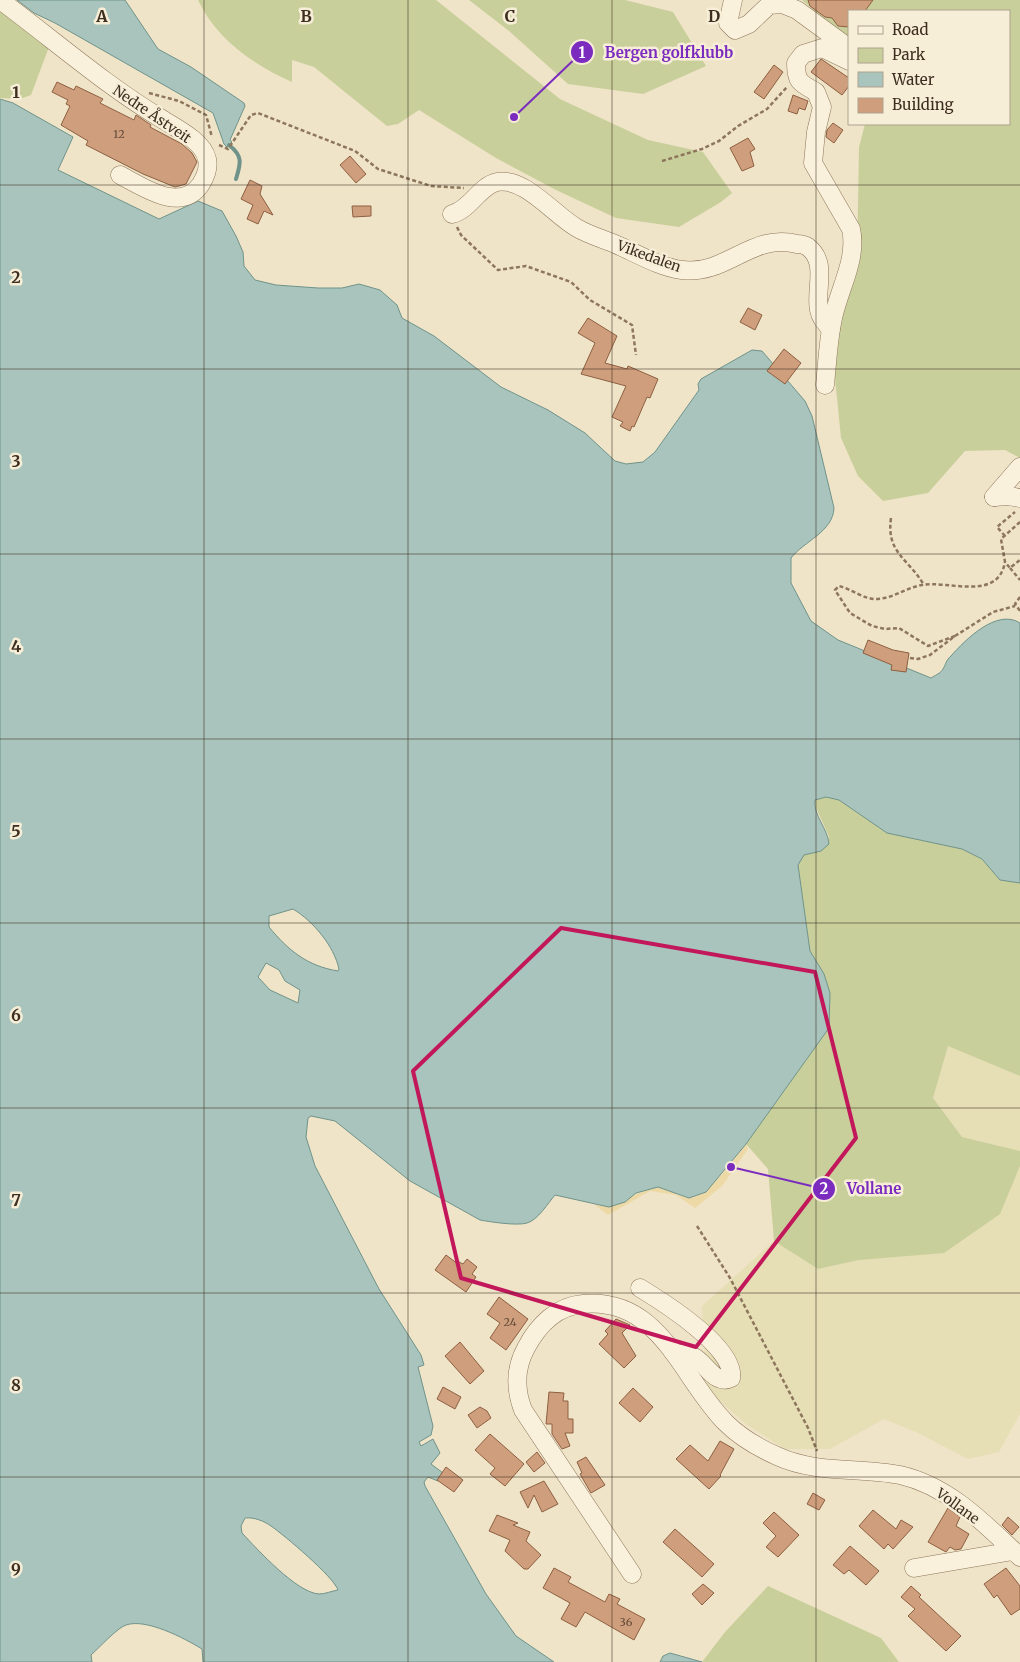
<svg xmlns="http://www.w3.org/2000/svg" width="1020" height="1662" viewBox="0 0 1020 1662" font-family="Merriweather,serif">
<rect width="100%" height="100%" fill="#f0e4c8"/>
<g fill="#e6deb5">
<path d="M948 1046 1020 1076V1151L962 1137 933 1098Z"/>
<path d="M1020 1166V1414L999 1452 968 1459 918 1433 884 1419 830 1449H785L747 1425 707 1390 702 1306 774 1241 818 1269 859 1260 999 1214Z"/>
</g>
<g fill="#c9cf9b">
<path d="M198 0H436L560 99 648 140 703 152 732 193 721 202 679 227 616 218 556 190 496 158 419 110 398 124 387 126 314 67 292 60V82C255 66 216 39 198 0Z"/>
<path d="M469 0H625L673 12 706 66 643 94 568 84 509 31Z"/>
<path d="M802 0H1020V458L1005 450 965 451 928 493 883 501 858 476 841 438 831 339 857 260 859 147 865 124H1009V11H849V47L845 38Z"/>
<path d="M0 10 49 47 31 95 20 99 0 98Z"/>
<path d="M826 797 839 800 887 833 962 849 982 859 1000 880 1020 883V1076L948 1046 933 1098 962 1137 1020 1151V1166L1000 1214 944 1253 859 1260 818 1269 774 1241 768 1169 746 1144 829 1028 824 974 810 951 798 865 803 855 821 851 829 837 814 803 815 800Z"/>
<path d="M768 1586 881 1638 899 1662H702L725 1632Z"/>
</g>
<path fill="#ecd9a5" d="M746 1144 748 1149 722 1186 695 1208 676 1195 650 1191 608 1215 595 1205C622 1208 628 1195 652 1188 665 1185 675 1196 688 1198 706 1200 735 1158 746 1144Z"/>
<g fill="#a9c4bc" stroke="#6f938a" fill-rule="evenodd">
<path d="M17 0H125L158 49 191 67 244 103 245 106 230 140 232 142 227 147 224 144 213 113 55 23 34 13Z"/>
<path d="M0 99 13 103 73 137 58 170 159 219 198 201 222 211 236 236 243 252 244 266 255 280 276 285 318 288H342L359 284 380 290 397 305 402 318 434 336 501 387 548 410 585 433 615 461 626 464 643 462 655 452 699 390 698 384 701 379 752 350 762 351 805 401 812 416 834 508C833 532 804 541 791 558V583L811 621 838 640 931 678C934 676 941 673 943 669 946 664 946 660 951 656 965 640 997 608 1020 623V883L1000 880 982 859 962 849 887 833 839 800 826 797 815 800C813 815 828 829 829 844L821 851 804 855 798 865 810 951 824 974 830 993 829 1028 746 1144 706 1192 689 1198 658 1187 636 1193 625 1202 609 1207 555 1195C548 1203 538 1220 527 1223 517 1226 491 1222 480 1220L410 1181 335 1121 311 1116 308 1118 306 1137 315 1166 379 1289 421 1355 424 1365 418 1367 433 1426 431 1435 419 1442 421 1446 433 1439 440 1453 431 1464 443 1473 438 1481 428 1477 424 1482 425 1486 486 1594 516 1636 554 1662H203L202 1649C184 1638 146 1618 126 1625 117 1628 100 1647 91 1655L92 1662H0ZM293 909C313 921 334 946 339 969L338 971C307 966 288 950 269 927V916ZM266 963 279 970 285 981 300 990 298 1003 270 990 258 977ZM245 1518C254 1517 264 1521 271 1526 284 1535 334 1577 338 1590 332 1591 325 1594 319 1594 297 1593 257 1549 242 1533L241 1526Z"/>
<path d="M670 1653 702 1662H660L663 1656Z"/>
</g>
<g fill="none" stroke-linecap="round" stroke-linejoin="round">
<path stroke="#6f938a" stroke-width="4" d="M229 145C243 156 241 163 236 179"/>
</g>
<g fill="#cf9f7d" stroke="#8d5f41">
<path d="M808 0H873L865 11H849V27L838 26 832 18 825 17 810 6Z"/>
<path d="M821 59 849 78V86L842 95 811 72Z"/>
<path d="M774 65 783 72 764 99 754 92Z"/>
<path d="M57 82 74 90 76 86 103 99 100 103 134 120 136 115 151 125 150 127 182 144 192 153 197 162 186 184 175 187 143 174 86 145 88 141 61 125 70 106 66 104 68 100 52 92Z"/>
<path d="M793 95 808 101 805 110 799 108 797 114 788 111Z"/>
<path d="M833 123 843 130 834 143 826 137 827 130Z"/>
<path d="M748 138 755 149 750 152 754 166 742 171 730 148Z"/>
<path d="M350 156 366 174 356 183 340 165Z"/>
<path d="M250 180 262 186 260 194 273 215 264 211 258 224 247 219 253 205 241 199Z"/>
<path d="M352 206H371V216L353 217Z"/>
<path d="M748 308 762 315 755 330 740 322Z"/>
<path d="M588 318 617 336 605 363 627 369 628 366 658 379 650 398 647 397 634 427 632 426 630 431 620 426 623 422 612 417 626 386 581 374 595 343 578 333Z"/>
<path d="M784 349 801 363 785 384 767 371Z"/>
<path d="M868 640 893 650 909 653 906 672 891 670 892 665 863 653Z"/>
<path d="M446 1255 458 1264 459 1262 463 1264 467 1259 477 1267 472 1274 476 1277 466 1292 435 1270Z"/>
<path d="M499 1297 528 1319 506 1350 490 1338 500 1323 487 1314Z"/>
<path d="M616 1319 630 1325 622 1333 636 1356 624 1368 599 1344 608 1334 605 1331Z"/>
<path d="M460 1342 484 1371 470 1384 445 1356Z"/>
<path d="M443 1387 461 1397 455 1409 437 1399Z"/>
<path d="M633 1388 653 1407 640 1422 619 1403Z"/>
<path d="M549 1392 564 1393 563 1401H568V1419H573V1433H565L570 1446 562 1449 552 1434V1424H546Z"/>
<path d="M480 1407 487 1411 491 1418 477 1428 468 1415Z"/>
<path d="M490 1434 524 1464 505 1486 490 1474 495 1468 475 1450Z"/>
<path d="M720 1441 734 1449 720 1475 721 1476 709 1489 676 1459 690 1445 708 1461Z"/>
<path d="M537 1452 545 1463 534 1472 526 1462Z"/>
<path d="M586 1457 605 1485 591 1493 580 1474 582 1473 577 1462Z"/>
<path d="M446 1467 463 1480 454 1492 437 1480Z"/>
<path d="M544 1481 558 1504 542 1512 534 1495 528 1508 520 1492Z"/>
<path d="M813 1493 825 1500 819 1510 807 1504Z"/>
<path d="M948 1508 960 1517 956 1526 969 1534 961 1549 955 1550 950 1547 946 1552 928 1542Z"/>
<path d="M873 1510 896 1529 901 1520 913 1527 893 1549 888 1544 884 1549 859 1526Z"/>
<path d="M774 1512 799 1535 778 1557 766 1547 776 1536 763 1523Z"/>
<path d="M497 1515 518 1523 513 1525 530 1532 526 1541 541 1555 528 1569H524L505 1551 510 1540 489 1531Z"/>
<path d="M1008 1517 1019 1527 1012 1535 1002 1525Z"/>
<path d="M675 1529 714 1564 702 1577 663 1542Z"/>
<path d="M850 1546 879 1571 866 1585 849 1570 844 1574 833 1565Z"/>
<path d="M554 1568 571 1577 568 1582 605 1602 609 1594 620 1599 617 1604 645 1619 634 1640 585 1612 576 1627 561 1619 570 1603 543 1588Z"/>
<path d="M1006 1568 1020 1586V1609L1011 1615 997 1595 994 1598 984 1584Z"/>
<path d="M703 1584 714 1593 702 1605 692 1594Z"/>
<path d="M911 1586 921 1595 919 1597 961 1636 946 1651 908 1616 915 1609 901 1597Z"/>
</g>
<g fill="none" stroke-linecap="round" stroke-linejoin="round">
<defs>
<g id="minor">
<path d="M0 0C54 40 105 85 162 119 176 128 203 141 207 159 209 168 206 176 201 184 181 214 143 187 120 175"/>
<path d="M733 0 728 23 735 30 749 24 769 5 782 4 797 10 849 48"/>
<path d="M452 214C470 210 479 186 497 182 525 177 554 215 577 228 589 235 603 239 615 244 636 253 659 267 682 270 726 276 752 232 797 244 800 244 805 245 808 247 835 268 802 308 831 328"/>
<path d="M825 385C827 365 828 344 832 323 837 292 858 261 851 229L813 163 816 132 822 107 816 92C800 83 796 82 796 63L803 54 822 48 849 61"/>
<path d="M994 497 1020 467"/>
<path d="M994 497 1008 496 1020 498"/>
<path d="M640 1288C663 1302 736 1348 731 1378 715 1386 706 1363 694 1357 688 1354 679 1354 673 1352"/>
<path d="M914 1568 1013 1551"/>
<path d="M632 1574 523 1410C515 1389 515 1368 526 1348 538 1325 557 1306 583 1304 661 1297 681 1378 726 1423 740 1437 759 1448 777 1456 816 1474 859 1467 900 1475 949 1486 985 1524 1020 1557"/>
</g>
</defs>
<use href="#minor" stroke="#8d765c" stroke-width="19"/>
<g stroke="#8d765c" stroke-width="2.5" stroke-dasharray="4 2.5" stroke-linecap="butt">
<path d="M149 93 179 101 206 115 212 137"/>
<path d="M219 145 228 149 251 115 258 113 355 151 378 169 431 186 464 188"/>
<path d="M662 161 702 149 719 141 738 126 767 109 787 87"/>
<path d="M457 227 461 235 498 270 526 266 571 282 590 300 632 325 636 355"/>
<path d="M891 518C886 553 908 558 924 585"/>
<path d="M1020 522 1001 539 1005 562 1010 568 1020 560"/>
<path d="M1005 536 997 527 1015 512"/>
<path d="M1010 568 1020 580"/>
<path d="M1020 597 1015 604 1020 611"/>
<path d="M955 636 928 646 899 628 885 629 872 626 850 613 835 590 839 586C851 589 864 599 875 599 893 599 905 588 922 585 948 580 998 602 1005 562"/>
<path d="M910 658 918 659 930 655 955 636 993 612 1015 606"/>
<path d="M697 1226 730 1278 808 1428 817 1451"/>
</g>
<use href="#minor" stroke="#faf1dc" stroke-width="18"/>
</g>
<path fill="none" stroke="#c2185b" stroke-width="4" stroke-linejoin="round" d="M561 928 815 972 856 1138 696 1347 461 1278 413 1071Z"/>
<path fill="none" stroke="#3d2e20" stroke-width="1" stroke-opacity="0.55" d="M204 0V1662M408 0V1662M612 0V1662M816 0V1662M0 185H1020M0 369H1020M0 554H1020M0 739H1020M0 923H1020M0 1108H1020M0 1293H1020M0 1477H1020"/>
<g text-anchor="middle" stroke-width="5" stroke-linejoin="round" paint-order="stroke">
<g font-size="11" fill="#624a37">
<text x="119" y="138">12</text>
<text x="510" y="1326">24</text>
<text x="626" y="1626">36</text>
</g>
<g font-size="14" fill="#3d2e20" stroke="#f7eed8">
<text transform="translate(152 114) rotate(34)" y="5">Nedre Åstveit</text>
<text transform="translate(649 256) rotate(20)" y="5">Vikedalen</text>
<text transform="translate(958 1506) rotate(36)" y="5">Vollane</text>
</g>
</g>
<g font-size="16" text-anchor="middle" font-weight="bold" fill="#3d2e20" stroke="#f7eed8" stroke-width="5" stroke-linejoin="round" paint-order="stroke">
<text x="102" y="22">A</text>
<text x="306" y="22">B</text>
<text x="510" y="22">C</text>
<text x="714" y="22">D</text>
<text x="16" y="98">1</text>
<text x="16" y="283">2</text>
<text x="16" y="467">3</text>
<text x="16" y="652">4</text>
<text x="16" y="837">5</text>
<text x="16" y="1021">6</text>
<text x="16" y="1206">7</text>
<text x="16" y="1391">8</text>
<text x="16" y="1575">9</text>
</g>
<path fill="none" stroke="#7b2cbf" stroke-width="2" d="M514 117L582 52M731 1167L824 1189"/>
<g fill="#7b2cbf" stroke="#f7eed8" stroke-width="2">
<circle cx="514" cy="117" r="5"/>
<circle cx="731" cy="1167" r="5"/>
<circle cx="582" cy="52" r="12"/>
<circle cx="824" cy="1189" r="12"/>
</g>
<g font-size="15" text-anchor="middle" font-weight="bold" fill="#fff">
<text x="582" y="58">1</text>
<text x="824" y="1194">2</text>
</g>
<g font-size="15" text-anchor="middle" font-weight="bold" fill="#7b2cbf" stroke="#f7eed8" stroke-width="5" stroke-linejoin="round" paint-order="stroke">
<text x="669" y="58">Bergen golfklubb</text>
<text x="874" y="1194">Vollane</text>
</g>
<rect x="848" y="10" width="162" height="115" fill="#f7eed8" stroke="#ada18e"/>
<rect x="858" y="26" width="25" height="8" fill="#faf1dc" stroke="#ada18e"/>
<text x="892" y="35" font-size="15" fill="#3d2e20">Road</text>
<rect x="858" y="48" width="25" height="15" fill="#c9cf9b" stroke="#ada18e"/>
<text x="892" y="60" font-size="15" fill="#3d2e20">Park</text>
<rect x="858" y="72" width="25" height="15" fill="#a9c4bc" stroke="#ada18e"/>
<text x="892" y="85" font-size="15" fill="#3d2e20">Water</text>
<rect x="858" y="98" width="25" height="15" fill="#cf9f7d" stroke="#ada18e"/>
<text x="892" y="110" font-size="15" fill="#3d2e20">Building</text>
</svg>
